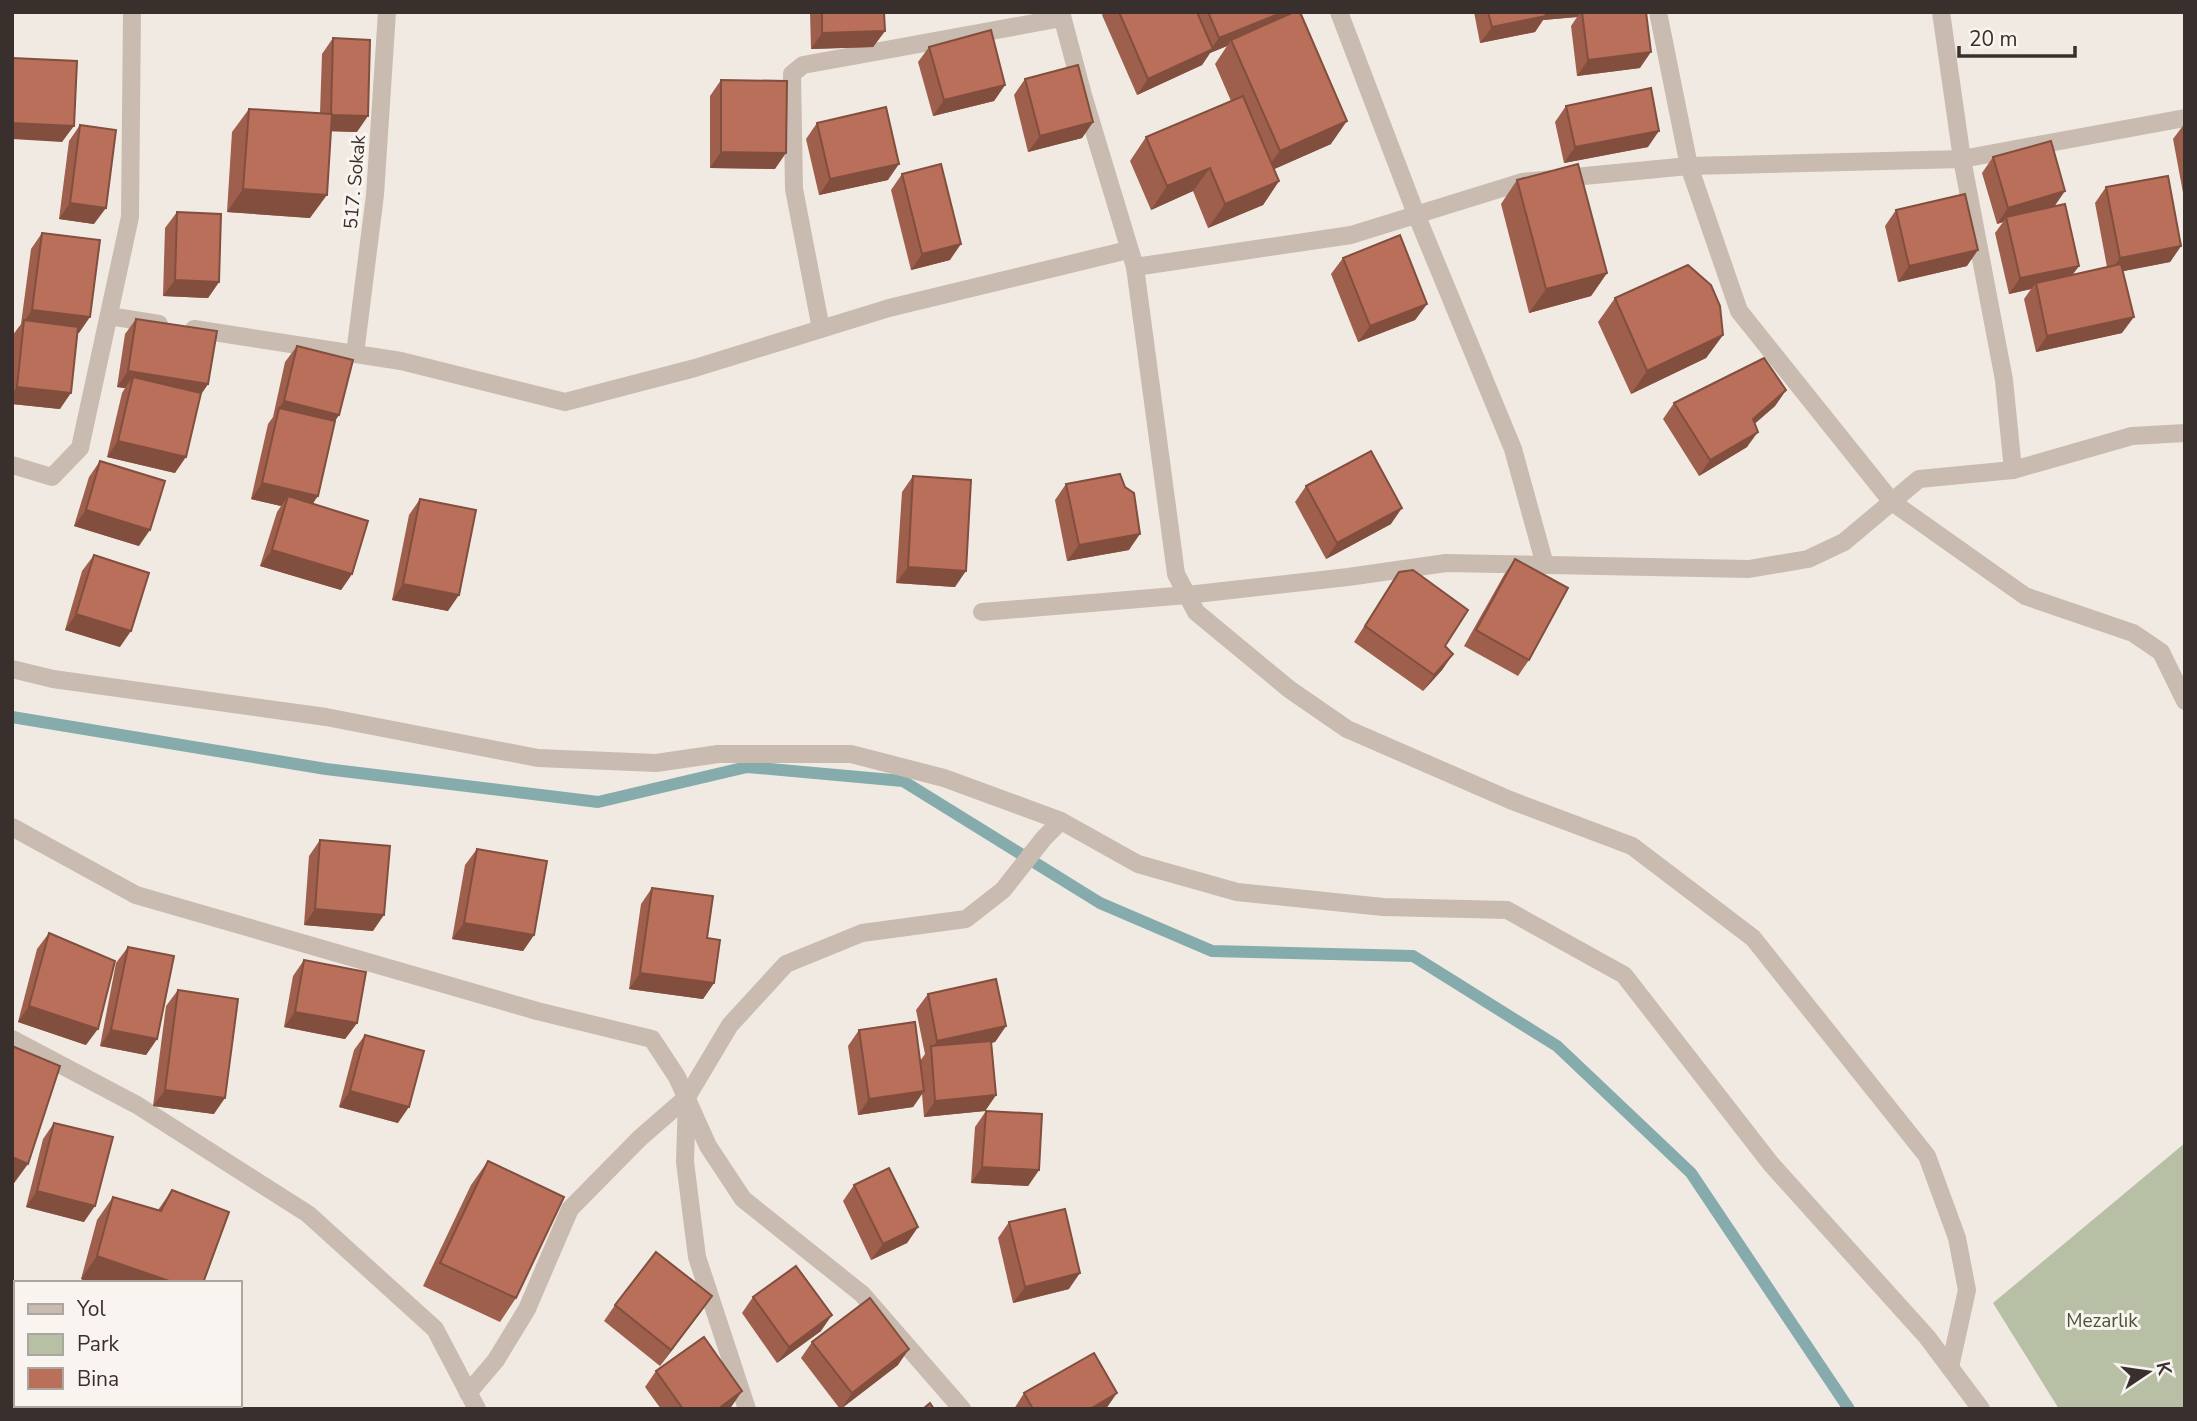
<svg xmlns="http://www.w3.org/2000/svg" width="2197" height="1421" viewBox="0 0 2197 1421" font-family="'Nunito Sans',sans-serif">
<rect width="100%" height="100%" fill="#f1eae3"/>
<path fill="#b7bfa4" d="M2185 1143V1409H2059L1993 1303Z"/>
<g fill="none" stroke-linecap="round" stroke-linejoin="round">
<path stroke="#85abac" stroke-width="12" d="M12 717 326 769 598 802 747 767 903 781 1100 903 1212 951 1413 956 1557 1046 1691 1173 1849 1409"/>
<g stroke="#c9bbaf" stroke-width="18">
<path d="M1061 12 1083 95 1135 267 1176 574 1196 612 1289 689 1347 729 1510 800 1632 846 1753 938 1927 1156 1957 1238 1967 1290 1950 1367"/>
<path d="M1339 12 1416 214 1513 449 1545 565"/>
<path d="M1658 12 1689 166 1739 311 1892 502 2025 596 2133 633 2161 652 2185 701"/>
<path d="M1941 12 1962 159 2004 380 2013 470"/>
<path d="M1135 267 1351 235 1522 182 1689 166 1962 159 2185 118"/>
<path d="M109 316 159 324"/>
<path d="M194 329 401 361 565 402 695 368 889 308 1128 250"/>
<path d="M821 329 794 189 792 74 803 65 1062 18"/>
<path d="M355 354 375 195 387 12"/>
<path d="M12 465 52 477 80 448 130 217 132 12"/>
<path d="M982 612 1187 595 1348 577 1446 563 1749 569 1808 559 1844 542 1919 479 2013 470 2132 436 2185 433"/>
<path d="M12 669 53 679 326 717 538 758 656 763 718 754H851L944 778 1061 821 1138 864 1237 892 1383 907 1507 910 1624 975 1771 1164 1927 1337 1981 1409"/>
<path d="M12 827 136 895 537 1011 652 1039 677 1077 708 1146 743 1199 862 1294 962 1409"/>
<path d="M12 1039 137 1105 308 1214 435 1329 477 1409"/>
<path d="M468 1393 496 1360 527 1309 570 1209 640 1138 687 1097"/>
<path d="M747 1409 697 1257 685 1162 687 1097 730 1025 786 964 862 933 966 919 1003 890 1044 838 1061 821"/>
</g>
</g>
<g fill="#9f5f4d">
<path d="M810 12H884L885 31 873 47 811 49Z"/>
<path d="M1104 12H1293L1331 144 1274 169 1279 181 1263 205 1208 228 1193 191 1151 210 1130 161 1146 137 1231 101 1215 64 1227 46 1210 53 1202 65 1137 95 1102 15Z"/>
<path d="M1474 12H1646L1640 68 1577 76 1571 26 1577 17 1543 20 1535 32 1480 43Z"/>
<path d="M333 38 357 132 331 131 310 218 227 212 232 132 249 109 320 113 322 54Z"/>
<path d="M929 47 1005 85 994 101 933 116 918 62Z"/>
<path d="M1025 79 1093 122 1082 138 1028 152 1014 95Z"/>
<path d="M721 80 775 169 710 168V96Z"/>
<path d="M1566 106 1648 147 1564 163 1555 122Z"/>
<path d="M817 123 888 180 819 195 806 139Z"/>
<path d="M2185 123V198H2184L2173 139Z"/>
<path d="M80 125 94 224 59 219 69 141Z"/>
<path d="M1993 157 2055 207 2079 266 2072 275 2107 267 2095 203 2106 187 2181 246 2170 262 2123 271 2122 333 2036 352 2024 299 2031 289 2009 294 1995 233 2003 222 1997 224 1982 173Z"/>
<path d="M902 174 950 260 911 270 891 190Z"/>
<path d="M1517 180 1607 273 1591 296 1529 313 1501 204Z"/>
<path d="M1896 210 1967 266 1898 282 1885 226Z"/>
<path d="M177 212 219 282 208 298 163 296 165 228Z"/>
<path d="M42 233 79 333H77L60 409 12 404V336L21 324 31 249Z"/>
<path d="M1343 258 1427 304 1415 320 1358 342 1331 274Z"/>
<path d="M1615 298 1723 335 1706 358 1631 394 1598 322Z"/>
<path d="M136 319 208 384 200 396 175 473 107 457 122 393 125 388 117 387 125 334Z"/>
<path d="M297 346 339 415 335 421 313 504 352 574 341 590 260 566 277 512 281 506 251 499 268 424 273 417 285 362Z"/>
<path d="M1786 390 1775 406 1755 423 1747 447 1699 476 1663 419 1674 403Z"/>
<path d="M100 461 139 546 74 526 89 477Z"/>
<path d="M913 476 955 587 896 583 902 492Z"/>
<path d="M1066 484 1129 550 1067 561 1055 500Z"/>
<path d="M1306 486 1391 524 1326 559 1295 502Z"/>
<path d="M420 499 448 611 392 600 409 515Z"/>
<path d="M94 555 120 647 65 630 82 571Z"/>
<path d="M1515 559 1529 660 1518 676 1464 646 1504 575Z"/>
<path d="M1399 572 1445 646 1453 654 1442 670 1423 691 1354 642Z"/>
<path d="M320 840 373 931 304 925 309 856Z"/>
<path d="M477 849 534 935 523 951 452 939 465 865Z"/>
<path d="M652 888 707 938 714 983 703 999 629 989 641 904Z"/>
<path d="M49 933 86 1045 18 1022 37 949Z"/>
<path d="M128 947 157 1039 146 1055 100 1046 116 963Z"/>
<path d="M304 960 357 1023 345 1039 284 1027 293 976Z"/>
<path d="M178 990 214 1114 153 1106 166 1006Z"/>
<path d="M928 994 1006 1026 995 1042 991 1043 996 1095 985 1111 924 1117 922 1094 913 1107 858 1115 848 1046 859 1030 920 1061 925 1054 916 1010Z"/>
<path d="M365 1035 398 1123 339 1107 354 1050Z"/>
<path d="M986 1111 1039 1170 1028 1186 971 1183 975 1127Z"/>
<path d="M54 1123 84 1222 26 1207 43 1139Z"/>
<path d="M488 1161 516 1298 500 1322 423 1286 471 1185Z"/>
<path d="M854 1185 918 1227 907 1243 871 1260 843 1201Z"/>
<path d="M172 1190 203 1283H91L81 1279 97 1220 113 1197 158 1210Z"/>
<path d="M1009 1222 1069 1289 1013 1303 998 1238Z"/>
<path d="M712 1296 660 1366 604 1321 615 1305Z"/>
<path d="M753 1297 821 1331 777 1363 742 1313Z"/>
<path d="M812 1342 898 1365 840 1409 801 1358Z"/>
<path d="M656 1371 742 1391 731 1407 729 1409H661L645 1387Z"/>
<path d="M1024 1393 1106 1409H1014Z"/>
</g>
<g fill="#824e3e">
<path d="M1283 12H1293L1231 40 1227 46 1210 53 1202 65 1137 95 1148 79 1210 50 1219 38Z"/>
<path d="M1547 12H1581L1577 17 1543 20 1535 32 1480 43 1492 27 1544 16Z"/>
<path d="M885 31 873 47 811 49 822 33Z"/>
<path d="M1651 52 1640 68 1577 76 1588 60Z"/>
<path d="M1005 85 994 101 933 116 944 100Z"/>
<path d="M331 115 368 116 357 132 320 131Z"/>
<path d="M1347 121 1331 144 1263 174 1280 151Z"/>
<path d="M1093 122 1082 138 1028 152 1040 136Z"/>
<path d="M12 123 74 126 62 142 12 139Z"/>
<path d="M1659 131 1648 147 1564 163 1575 147Z"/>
<path d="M721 152 786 153 775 169 710 168Z"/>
<path d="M899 164 888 180 819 195 830 179Z"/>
<path d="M1210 168 1193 191 1151 210 1167 186Z"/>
<path d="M1279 181 1263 205 1208 228 1225 204Z"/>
<path d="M243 189 327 195 310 218 227 212Z"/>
<path d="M2065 191 2054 207 2006 217 2003 222 1997 224 2008 208Z"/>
<path d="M70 203 106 208 94 224 59 219Z"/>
<path d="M961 244 950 260 911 270 922 254Z"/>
<path d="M2181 246 2170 262 2109 274 2120 258Z"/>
<path d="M1978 250 1967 266 1898 282 1909 266Z"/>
<path d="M2079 266 2067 282 2036 283 2031 289 2009 294 2020 278Z"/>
<path d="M1607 273 1591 296 1529 313 1546 289Z"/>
<path d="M175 280 219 282 208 298 163 296Z"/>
<path d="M1427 304 1415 320 1358 342 1370 326Z"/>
<path d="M32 310 90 317 79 333 23 326V323Z"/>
<path d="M2134 317 2122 333 2036 352 2047 336Z"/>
<path d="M1723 335 1706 358 1631 394 1647 371Z"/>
<path d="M128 371 208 384 197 400 133 377 125 388 117 387Z"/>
<path d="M17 387 71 393 60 409 12 404V394Z"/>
<path d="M1786 390 1775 406 1742 435 1753 419Z"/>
<path d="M284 401 339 415 328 430 279 408 272 417Z"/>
<path d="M1758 432 1747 447 1699 476 1710 460Z"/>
<path d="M118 441 186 457 175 473 107 457Z"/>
<path d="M262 483 318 496 307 512 288 496 281 506 251 499Z"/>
<path d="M1402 508 1391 524 1326 559 1337 543Z"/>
<path d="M86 510 150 530 139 546 74 526Z"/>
<path d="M1140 534 1129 550 1067 561 1079 545Z"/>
<path d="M272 550 352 574 341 590 260 566Z"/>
<path d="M908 567 966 571 955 587 896 583Z"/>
<path d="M403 584 459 595 448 611 392 600Z"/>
<path d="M76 614 131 631 120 647 65 630Z"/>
<path d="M1453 654 1442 670 1423 691 1434 675Z"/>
<path d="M315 909 384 915 373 931 304 925Z"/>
<path d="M464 923 534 935 523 951 452 939Z"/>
<path d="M640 973 714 983 703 999 629 989Z"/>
<path d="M29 1006 98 1029 86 1045 18 1022Z"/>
<path d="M295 1012 357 1023 345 1039 284 1027Z"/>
<path d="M1006 1026 995 1042 931 1056V1050L937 1041Z"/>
<path d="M111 1030 157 1039 146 1055 100 1046Z"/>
<path d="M165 1090 225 1098 214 1114 153 1106Z"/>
<path d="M350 1091 409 1107 398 1123 339 1107Z"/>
<path d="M924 1091 913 1107 858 1115 869 1099Z"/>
<path d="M996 1095 985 1111 924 1117 935 1101Z"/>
<path d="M12 1157 28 1164 12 1186Z"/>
<path d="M982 1167 1039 1170 1028 1186 971 1183Z"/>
<path d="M37 1191 95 1206 84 1222 26 1207Z"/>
<path d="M918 1227 907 1243 871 1260 883 1244Z"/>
<path d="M97 1256 175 1283H91L81 1279Z"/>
<path d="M1080 1273 1069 1289 1013 1303 1025 1287Z"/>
<path d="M712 1296 701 1312 660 1366 671 1350Z"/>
<path d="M832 1315 821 1331 777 1363 789 1347Z"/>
<path d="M909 1349 898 1365 841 1409 852 1393Z"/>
<path d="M742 1391 731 1407 729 1409H718Z"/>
<path d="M1117 1393 1106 1409H1090Z"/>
</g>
<g fill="#b96f59" stroke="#824e3e" stroke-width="2">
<path d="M822 12H884L885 31 822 33Z"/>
<path d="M1119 12H1197L1213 49 1148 79Z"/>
<path d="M1208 12H1283L1219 38Z"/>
<path d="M1294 12H1300L1347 121 1280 151 1231 40Z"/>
<path d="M1488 12H1545L1546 16 1492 27Z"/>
<path d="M1582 12H1646L1651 52 1588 60Z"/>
<path d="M991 30 1005 85 944 100 929 47Z"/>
<path d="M333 38 370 40 368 116 332 115V114H331Z"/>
<path d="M12 58 77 61 74 126 12 123Z"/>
<path d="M1078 65 1093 122 1040 136 1025 79Z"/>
<path d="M721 80 787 81 786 153 721 152Z"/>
<path d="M1651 88 1659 131 1575 147 1566 106Z"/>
<path d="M1243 96 1279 181 1225 204 1210 168 1167 186 1146 137Z"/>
<path d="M886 107 899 164 830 179 817 123Z"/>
<path d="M249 109 332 114 327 195 243 189Z"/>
<path d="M80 125 116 130 106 208 70 203Z"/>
<path d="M2051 141 2065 191 2008 208 1993 157Z"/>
<path d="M941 164 961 244 922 254 902 174Z"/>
<path d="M1578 164 1607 273 1546 289 1517 180Z"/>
<path d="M2168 176 2181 246 2120 258 2106 187Z"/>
<path d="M1965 194 1978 250 1909 266 1896 210Z"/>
<path d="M2065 204 2079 266 2020 278 2006 217Z"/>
<path d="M177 212 221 214 219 282 175 280Z"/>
<path d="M42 233 100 240 90 317 32 310Z"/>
<path d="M1400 235 1427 304 1370 326 1343 258Z"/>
<path d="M2121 264 2134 317 2047 336 2036 283Z"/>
<path d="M1688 265 1711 285 1720 306 1723 335 1647 371 1615 298Z"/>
<path d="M136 319 217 331 208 384 128 371Z"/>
<path d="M24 320 78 327 71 393 17 387Z"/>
<path d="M297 346 353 360 339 415 284 401Z"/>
<path d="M1764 358 1786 390 1753 419 1758 432 1710 460 1674 403Z"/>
<path d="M133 377 201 393 186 457 118 441Z"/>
<path d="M279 408 335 421 318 496 262 483Z"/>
<path d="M1371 451 1402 508 1337 543 1306 486Z"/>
<path d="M100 461 165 481 150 530 86 510Z"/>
<path d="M1120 474 1125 487 1134 493 1140 534 1079 545 1066 484Z"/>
<path d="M913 476 971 480 966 571 908 567Z"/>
<path d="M288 496 368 521 352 574 272 550Z"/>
<path d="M420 499 476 510 459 595 403 584Z"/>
<path d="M94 555 149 573 131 631 76 614Z"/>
<path d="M1515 559 1568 588 1529 660 1476 630Z"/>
<path d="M1413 570 1468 610 1445 646 1453 654 1434 675 1365 626 1399 572Z"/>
<path d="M320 840 390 846 384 915 315 909Z"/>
<path d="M477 849 547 861 534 935 464 923Z"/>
<path d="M652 888 713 896 707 938 720 940 714 983 640 973Z"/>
<path d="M49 933 115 961 98 1029 29 1006Z"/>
<path d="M128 947 174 956 157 1039 111 1030Z"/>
<path d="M304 960 366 972 357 1023 295 1012Z"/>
<path d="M996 979 1006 1026 937 1041 928 994Z"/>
<path d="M178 990 238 999 225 1098 165 1090Z"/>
<path d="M915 1022 924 1091 869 1099 859 1030Z"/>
<path d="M365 1035 424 1051 409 1107 350 1091Z"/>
<path d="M991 1041 996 1095 935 1101 931 1046Z"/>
<path d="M12 1046 60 1066 28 1164 12 1157Z"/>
<path d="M986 1111 1042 1114 1039 1170 982 1167Z"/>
<path d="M54 1123 113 1137 95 1206 37 1191Z"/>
<path d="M488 1161 564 1197 516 1298 440 1263Z"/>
<path d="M889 1168 918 1227 883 1244 854 1185Z"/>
<path d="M172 1190 229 1212 203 1283H175L97 1256 113 1197 161 1211Z"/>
<path d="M1065 1209 1080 1273 1025 1287 1009 1222Z"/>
<path d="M656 1252 712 1296 671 1350 615 1305Z"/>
<path d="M796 1266 832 1315 789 1347 753 1297Z"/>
<path d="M870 1298 909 1349 852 1393 812 1342Z"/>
<path d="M704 1337 742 1391 718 1409H683L656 1371Z"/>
<path d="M1094 1353 1117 1393 1090 1409H1033L1024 1393Z"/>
<path d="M930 1403 934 1409H923Z"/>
</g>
<g text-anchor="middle" stroke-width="6" stroke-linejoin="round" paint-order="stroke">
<g font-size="19" fill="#39302d" stroke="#f9f4ef">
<text transform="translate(354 182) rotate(-85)" y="7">517. Sokak</text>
</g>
<g font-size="19" fill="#495433" stroke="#f9f4ef">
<text x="2102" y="1327">Mezarlık</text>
</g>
</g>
<rect width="2197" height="1421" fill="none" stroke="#39302d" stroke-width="28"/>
<rect x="14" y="1281" width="228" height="126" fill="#f9f4ef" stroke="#aca6a1" stroke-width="2"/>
<rect x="28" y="1304" width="35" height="10" fill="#c9bbaf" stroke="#aca6a1" stroke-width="2"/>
<text x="77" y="1316" font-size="21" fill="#39302d">Yol</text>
<rect x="28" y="1334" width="35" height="21" fill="#b7bfa4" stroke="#aca6a1" stroke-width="2"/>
<text x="77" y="1351" font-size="21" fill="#39302d">Park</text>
<rect x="28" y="1368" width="35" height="21" fill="#b96f59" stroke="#aca6a1" stroke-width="2"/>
<text x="77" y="1386" font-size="21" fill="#39302d">Bina</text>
<g transform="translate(2148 1372) rotate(77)" stroke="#f9f4ef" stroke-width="5" paint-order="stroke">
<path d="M0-5L12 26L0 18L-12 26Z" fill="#39302d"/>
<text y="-10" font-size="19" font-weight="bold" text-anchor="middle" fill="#39302d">K</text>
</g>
<path d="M1959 46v10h116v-10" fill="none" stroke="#39302d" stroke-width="3.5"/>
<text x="1969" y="46" font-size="21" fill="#39302d" stroke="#f9f4ef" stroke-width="5" paint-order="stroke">20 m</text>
</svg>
